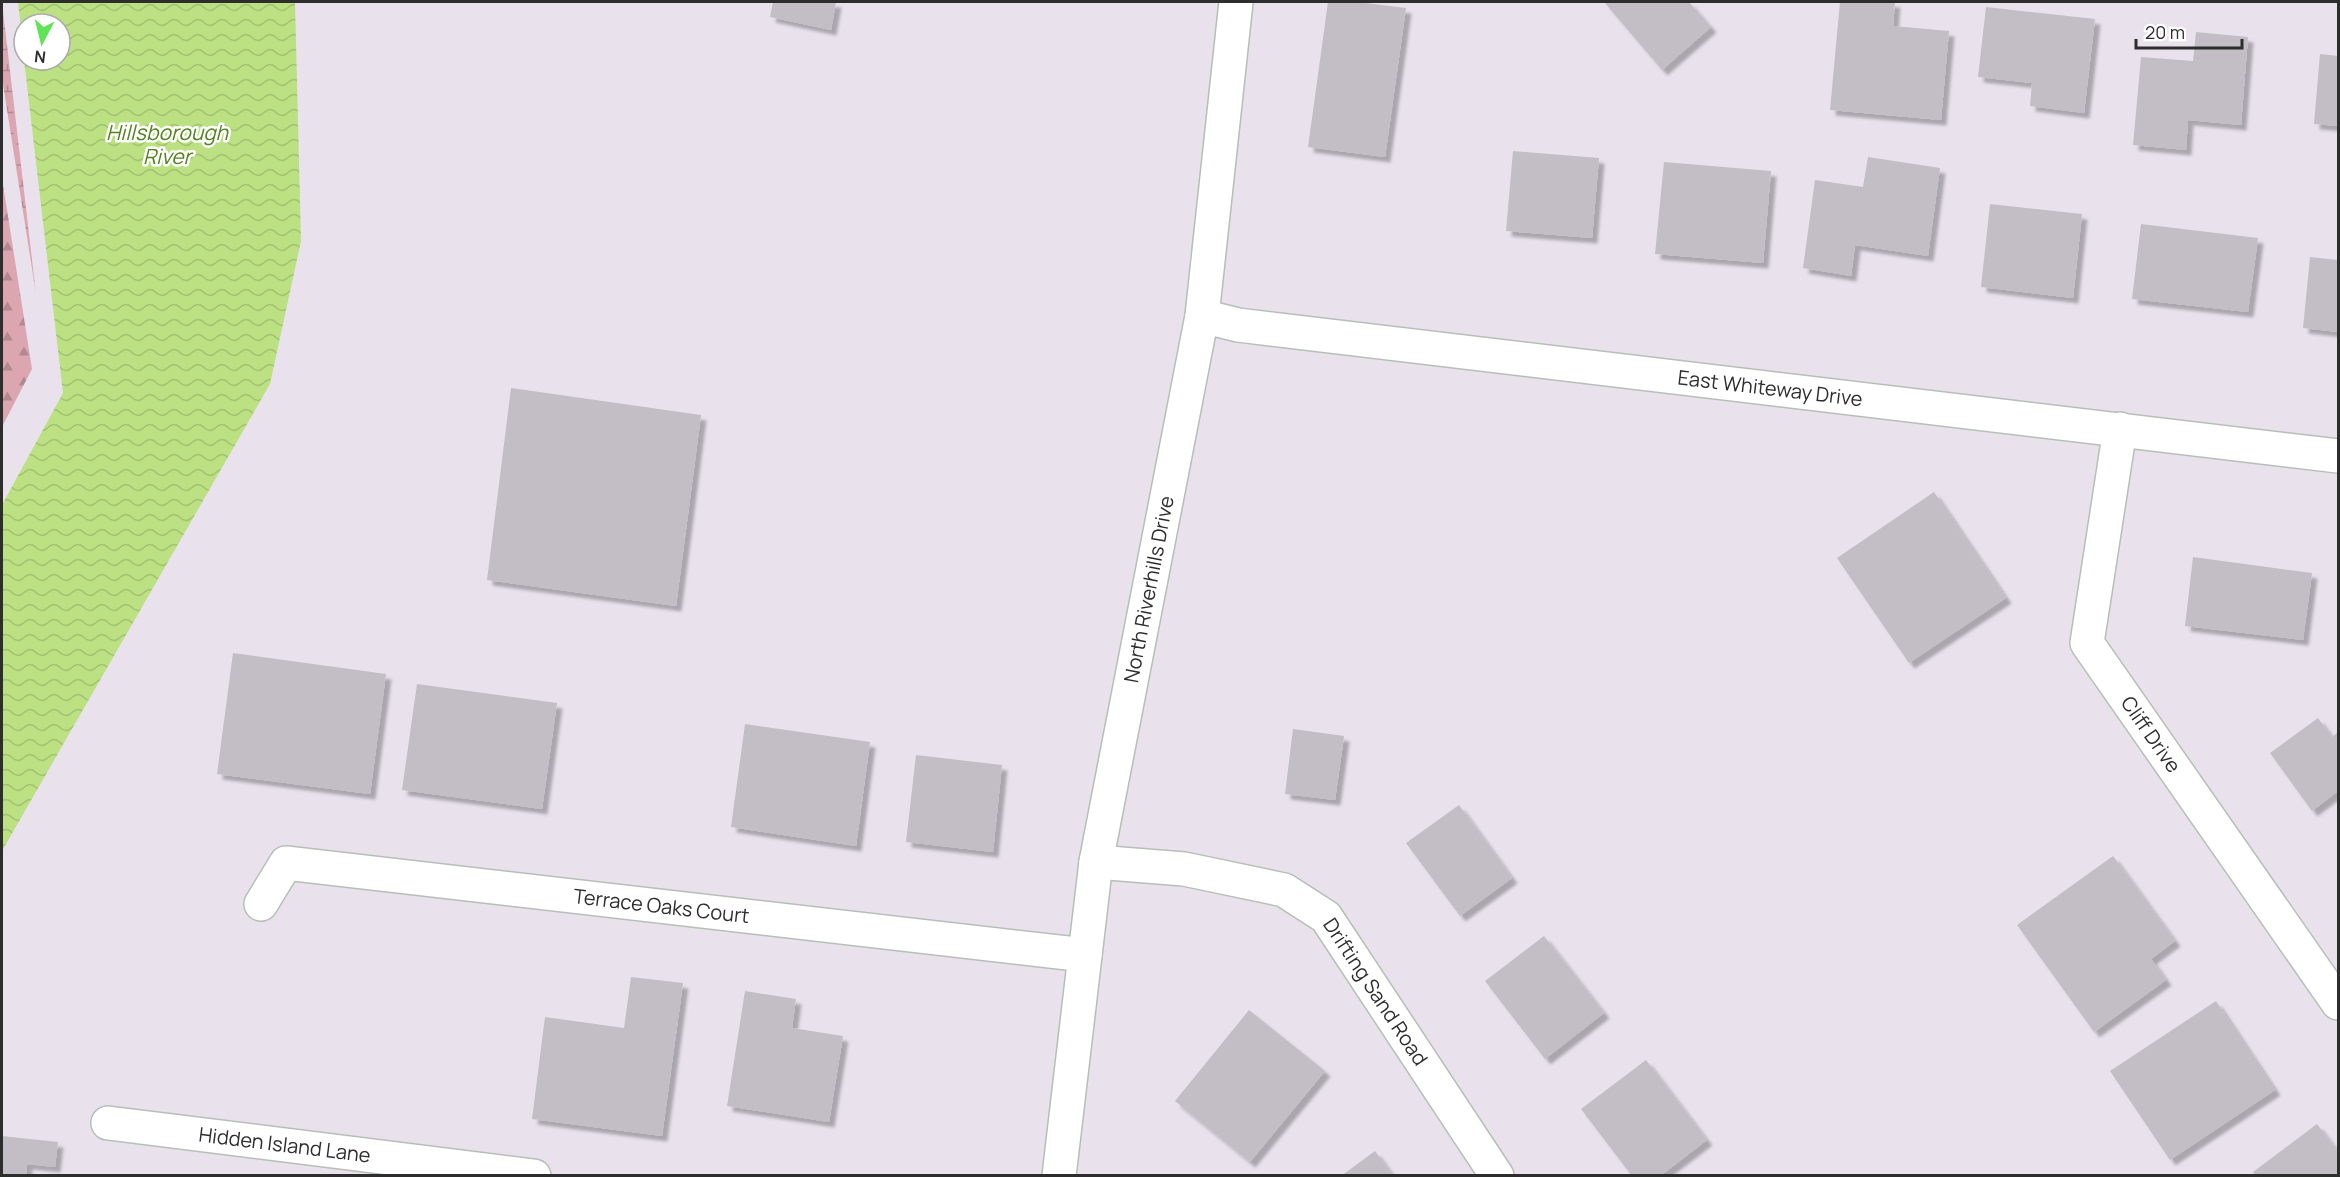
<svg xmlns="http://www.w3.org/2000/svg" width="2340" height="1177" viewBox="0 0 2340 1177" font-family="Manrope,sans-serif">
<defs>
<pattern id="forest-firs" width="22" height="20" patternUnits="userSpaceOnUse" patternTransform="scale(1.5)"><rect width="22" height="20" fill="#dca6b1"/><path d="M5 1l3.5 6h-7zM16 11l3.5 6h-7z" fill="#b38890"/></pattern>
<pattern id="wetland-marsh" width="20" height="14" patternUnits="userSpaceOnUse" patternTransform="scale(1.5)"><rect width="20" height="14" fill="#dca6b1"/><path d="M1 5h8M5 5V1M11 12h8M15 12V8" fill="none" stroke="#b38890"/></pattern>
<pattern id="water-waves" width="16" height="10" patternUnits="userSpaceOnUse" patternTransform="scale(1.5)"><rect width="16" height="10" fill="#bce183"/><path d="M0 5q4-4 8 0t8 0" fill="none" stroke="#a2c171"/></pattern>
<filter id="shadow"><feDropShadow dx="5.5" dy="5.5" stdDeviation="1.5" flood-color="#0004"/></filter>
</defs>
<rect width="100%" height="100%" fill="#e9e2ed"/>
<path fill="url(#forest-firs)" d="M2 178 32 369 2 427Z"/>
<path fill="url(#wetland-marsh)" d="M2 2 36 294 2 78Z"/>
<path fill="url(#water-waves)" d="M18 2H295L301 241 270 384 2 851V505L63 393 24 60H60V24H24V56Z"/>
<g fill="#c3bdc6" filter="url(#shadow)">
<path d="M773 2H836L831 30 770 17Z"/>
<path d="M1328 2H1357L1406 8 1385 157 1308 147Z"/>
<path d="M1604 2H1689L1711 27 1662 70Z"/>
<path d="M1840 2H1895L1893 26 1949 31 1941 120 1830 110Z"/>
<path d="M1986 7 2095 19 2084 113 2030 106 2032 83 1978 77Z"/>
<path d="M2196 32 2248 37 2241 125 2188 120 2186 150 2133 145 2141 57 2193 61Z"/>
<path d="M2320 54 2338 56V126L2314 124Z"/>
<path d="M1513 151 1599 158 1592 238 1506 231Z"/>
<path d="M1868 157 1940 168 1928 256 1855 245 1851 276 1803 268 1815 180 1863 187Z"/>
<path d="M1664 162 1771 171 1763 263 1655 254Z"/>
<path d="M1990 204 2082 214 2073 298 1981 287Z"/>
<path d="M2141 224 2258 238 2248 312 2132 299Z"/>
<path d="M2310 257 2338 260V332L2303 328Z"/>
<path d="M511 388 701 415 676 606 487 580Z"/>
<path d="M1934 492 2006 598 1909 663 1837 558Z"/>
<path d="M2193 557 2312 573 2303 640 2185 626Z"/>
<path d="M233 653 386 674 370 794 217 774Z"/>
<path d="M417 684 557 703 542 809 402 790Z"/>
<path d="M2318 718 2332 737 2338 732V791L2312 811 2270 753Z"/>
<path d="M745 724 870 742 856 846 731 827Z"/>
<path d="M1293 729 1344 736 1335 800 1285 794Z"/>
<path d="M916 755 1002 765 993 852 906 842Z"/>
<path d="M1459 805 1512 878 1460 916 1406 843Z"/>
<path d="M2113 856 2175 941 2151 959 2166 980 2094 1032 2017 925Z"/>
<path d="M1544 936 1604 1013 1545 1059 1485 981Z"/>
<path d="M631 977 683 983 662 1136 532 1119 545 1017 624 1028Z"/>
<path d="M745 991 796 999 792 1028 843 1036 829 1122 727 1106Z"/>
<path d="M2216 1001 2275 1090 2170 1160 2110 1071Z"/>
<path d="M1249 1010 1325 1071 1250 1162 1175 1101Z"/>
<path d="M1646 1060 1707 1140 1660 1176H1632L1581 1109Z"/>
<path d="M2317 1124 2338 1152V1176H2255L2253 1172Z"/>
<path d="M2 1136 58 1142 55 1167 27 1164 26 1176H2Z"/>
<path d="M1375 1151 1393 1176H1341Z"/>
</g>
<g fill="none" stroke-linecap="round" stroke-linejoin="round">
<defs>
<g id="street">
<path id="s1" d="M1202 316 1238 325 2338 456"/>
<path id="s2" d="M2120 429 2087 643 2338 1003"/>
<path id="s3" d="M1096 862 1184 869 1284 890 1326 917 1497 1176"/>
<path id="s4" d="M261 904 286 863 1085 955"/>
<path id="s5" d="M108 1123 534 1176"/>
</g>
<g id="secondary">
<path id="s6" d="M1059 1176 1096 862 1202 316 1236 2"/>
</g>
</defs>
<use href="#street" stroke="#b6bfb5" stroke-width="36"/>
<use href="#secondary" stroke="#b6bfb5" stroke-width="36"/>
<use href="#street" stroke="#fff" stroke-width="33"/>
<use href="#secondary" stroke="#fff" stroke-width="33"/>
</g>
<g text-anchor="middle" stroke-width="5" stroke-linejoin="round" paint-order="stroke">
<g font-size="20" fill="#2d2d2d" stroke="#fff">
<text dy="7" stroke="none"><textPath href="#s1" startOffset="573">East Whiteway Drive</textPath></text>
<text dy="7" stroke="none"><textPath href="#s6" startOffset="594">North Riverhills Drive</textPath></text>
<text dy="7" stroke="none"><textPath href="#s2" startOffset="328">Cliff Drive</textPath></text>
<text dy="7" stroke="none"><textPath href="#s4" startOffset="426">Terrace Oaks Court</textPath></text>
<text dy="7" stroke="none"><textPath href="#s3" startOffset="330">Drifting Sand Road</textPath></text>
<text dy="7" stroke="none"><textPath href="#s5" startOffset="178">Hidden Island Lane</textPath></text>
</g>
<g font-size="21" font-style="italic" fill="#53821e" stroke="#fff">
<text x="167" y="140">Hillsborough<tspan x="167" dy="24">River</tspan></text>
</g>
</g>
<rect width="2340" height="1177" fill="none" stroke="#2d2d2d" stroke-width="6"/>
<g transform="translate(42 42) rotate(187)"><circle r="28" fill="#ffffff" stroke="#ababab" stroke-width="1.5"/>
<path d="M0-4.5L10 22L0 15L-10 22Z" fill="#60e457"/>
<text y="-9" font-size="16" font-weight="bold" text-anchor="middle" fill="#2d2d2d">N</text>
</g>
<path d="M2136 39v9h106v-9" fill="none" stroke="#2d2d2d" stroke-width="3"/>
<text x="2145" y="39" font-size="18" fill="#2d2d2d" stroke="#ffffff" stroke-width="4.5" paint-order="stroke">20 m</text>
</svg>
